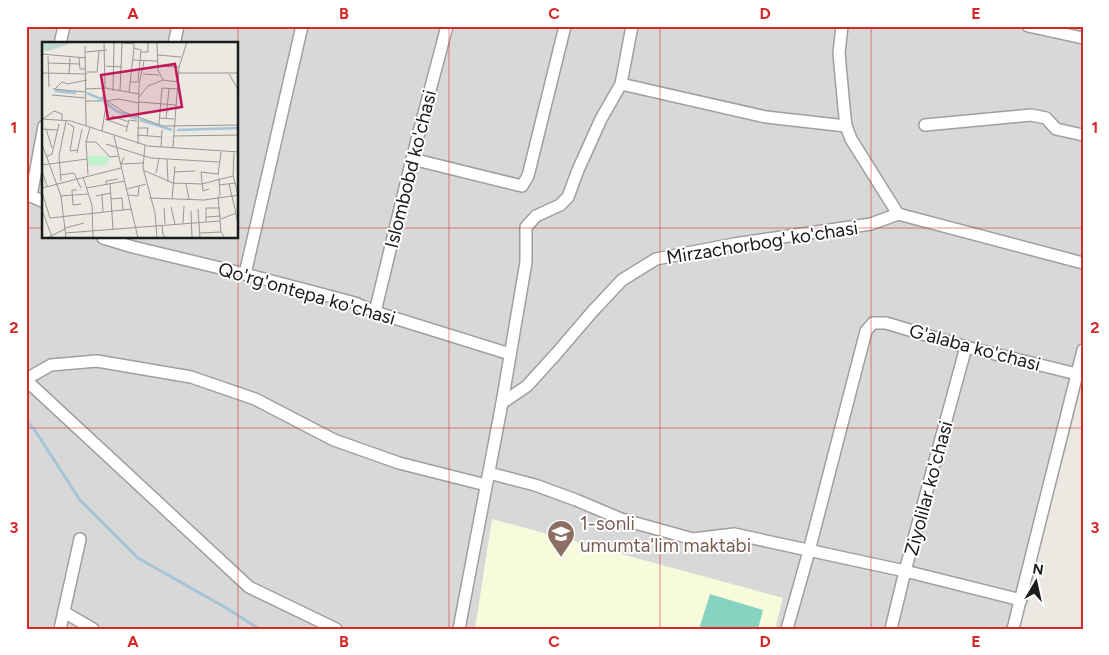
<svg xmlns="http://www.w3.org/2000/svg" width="1109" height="655" viewBox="0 0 1109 655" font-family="Figtree,sans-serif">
<rect width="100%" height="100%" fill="#ebe9e1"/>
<path fill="#d9d8d8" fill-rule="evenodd" d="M26 26H1083V380L1019 629H26ZM44 44H238V238H44Z"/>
<path fill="#f7fbdb" d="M492 519 783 598 775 629H475Z"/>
<path fill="#86d3bf" d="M710 594 763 610 758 629H699Z"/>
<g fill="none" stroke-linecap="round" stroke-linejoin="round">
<path stroke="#a5c4d5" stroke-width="3" d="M26 421 34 429 80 500 138 558 228 609 259 629"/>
<defs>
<g id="minor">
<path d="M842 26 839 53 844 108 846 126 851 139 898 214"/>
<path d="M1028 26 1083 38"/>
<path d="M60 44 64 26"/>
<path d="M174 44 178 26"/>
<path d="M621 84 766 117 846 126"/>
<path d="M925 125 1031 115 1046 118 1056 129 1083 135"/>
<path d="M412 159 522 186 528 176 565 26"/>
<path d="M26 196H31L44 202"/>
<path d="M31 196 44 126"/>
<path d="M103 238 133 247 245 274 306 290 355 303 375 312 510 354"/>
<path d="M245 274 302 26"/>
<path d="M375 312 412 159 447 26"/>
<path d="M26 379 51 365 97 361 191 377 255 399 334 440 399 463 486 485"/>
<path d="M26 380 249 587 336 629"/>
<path d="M502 403 527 386 556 354 592 312 622 280 656 259 734 244 871 224 898 214 1083 263"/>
<path d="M489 473 535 485 576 500 621 519 693 539 734 534 905 571 1021 600"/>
<path d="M64 612 93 629"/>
<path d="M60 629 80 539"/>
<path d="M459 629 502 403 526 262V227L536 216 560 205 568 197 578 170 601 119 621 84 632 26"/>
<path d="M787 629 809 551 866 331 873 323H886L966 347 1077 374"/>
<path d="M891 629 905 571 966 347"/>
<path d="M1013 629 1083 350"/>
</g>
</defs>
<use href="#minor" stroke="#9f9f9f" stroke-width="14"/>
<use href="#minor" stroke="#fff" stroke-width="11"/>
</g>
<path fill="none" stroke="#d62828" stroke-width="1" stroke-opacity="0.55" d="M238 26V629M449 26V629M660 26V629M871 26V629M26 228H44M238 228H1083M26 428H1083"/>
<defs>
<symbol id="school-pin" viewBox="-11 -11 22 30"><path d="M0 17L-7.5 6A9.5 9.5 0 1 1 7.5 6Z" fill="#8d6e63" stroke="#fff"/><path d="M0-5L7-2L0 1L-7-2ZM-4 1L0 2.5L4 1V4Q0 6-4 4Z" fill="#fff"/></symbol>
</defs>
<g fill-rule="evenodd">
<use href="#school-pin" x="545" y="518" width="32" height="43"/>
</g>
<g text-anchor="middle" stroke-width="4" stroke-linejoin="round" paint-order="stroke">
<g font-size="19" fill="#1b1b1b" stroke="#fff">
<text transform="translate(410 169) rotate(-76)" y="7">Islombobd ko'chasi</text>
<text transform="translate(762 242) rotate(-9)" y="7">Mirzachorbog' ko'chasi</text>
<text transform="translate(307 293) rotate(16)" y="7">Qo'rg'ontepa ko'chasi</text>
<text transform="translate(975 347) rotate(15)" y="7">G'alaba ko'chasi</text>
<text transform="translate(928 488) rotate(-75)" y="7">Ziyolilar ko'chasi</text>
</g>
<g font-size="19" fill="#785e54" stroke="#fff" text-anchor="start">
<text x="580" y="530">1-sonli<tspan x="580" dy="22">umumta'lim maktabi</tspan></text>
</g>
</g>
<g transform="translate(42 42)">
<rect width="196" height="196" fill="#ebe9e1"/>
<path d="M0 0H26L27 2 6 9 0 8Z" fill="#c0d8d0"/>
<path d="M46 114H67L65 123 47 124Z" fill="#c1f2cb"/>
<path fill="none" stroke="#a5c4d5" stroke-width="2.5" d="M13 49 34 51M45 51 59 57 74 69 95 77M98 78 130 88M135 88 197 86"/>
<path fill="none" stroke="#989792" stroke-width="1" d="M62 0 63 46M115 0 116 28 121 38M43 4 44 84M44 10 65 8M99 10H106V0M0 12 44 16M116 13 139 15M6 14 7 45M37 16 38 27H44M90 18 115 19M6 21 38 22M64 24 80 25M115 24 137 25M45 30H55L57 9M1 31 45 32M136 31H197M27 32 28 16M101 32 117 33M187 32 197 49M88 40H96L99 8 92 6M11 47 43 50M13 47 20 40 26 42 45 38M43 47 63 46 97 52M71 49 72 0M78 49 80 1 92 2V6M87 50 92 6M10 53 43 56M59 55 82 70 121 84 197 83M97 55 106 44 121 38 136 40M43 59H59M65 59 76 57 97 61M97 60 134 63M70 74 87 80M117 76 132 77M0 77 29 79 106 104 197 110M1 77 12 69 20 72V78M63 77 85 85M124 77 127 46M25 81 32 85 28 109 35 108M117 82 120 46 135 47M95 86H106L105 94M0 87 15 88M4 87 10 106M60 89 64 63M84 90 87 78 95 79M95 93 120 95M72 94 96 196M132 94 197 93M44 100H54L68 115 77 114M0 102 19 154 24 196M64 102 109 116 177 120M96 102 97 43 102 19M103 103 101 126 113 171 115 196M119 105 120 88M131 105 137 25 145 0M35 111 40 87M192 111 191 133 196 153M4 115 10 112 17 82M82 115 79 122 102 121M125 117 126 140M0 123 45 117M101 128 131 141 160 142 191 134M0 129 5 144M132 130 153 129M114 131 117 116M18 133 32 131 39 146M46 133 44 100 48 85M176 133 179 110M41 135 50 163 51 196M177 136 178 154M19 139 17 114 24 79M68 142 71 187M144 142 147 157M64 143V139L76 137M177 143 194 141M0 146 79 126M44 146 83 139M85 147 104 142M167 147 161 149 159 130 176 132M35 148H30L31 163 39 162M0 150 8 176 90 167M60 153 61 170M86 153 96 154 97 144M18 154 46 152M54 154 69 151M176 154 179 190 183 196M107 156 162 158 197 153M69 157 80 156 81 168M130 157 133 124M129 165 133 182M122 166 123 182M156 167 158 196M0 168 10 195M149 169 150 196M194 172 197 187M164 175 179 174M179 177 194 171 187 142M164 179V166H178M141 181 142 164M120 183 121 193 125 196M23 186 42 181M23 191 178 179M158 191 179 190M5 196 23 187"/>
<path fill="#c2185b" fill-opacity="0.15" stroke="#c2185b" stroke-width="2.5" d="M133 22 140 65 66 77 59 33Z"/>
<rect width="196" height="196" fill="none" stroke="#1b1b1b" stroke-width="2.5"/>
</g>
<rect width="1109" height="655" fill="none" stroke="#ffffff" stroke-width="55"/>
<g transform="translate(1036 582) rotate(9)" stroke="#ffffff" stroke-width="4" paint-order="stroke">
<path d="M0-4L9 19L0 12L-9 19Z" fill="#1b1b1b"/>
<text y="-8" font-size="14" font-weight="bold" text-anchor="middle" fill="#1b1b1b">N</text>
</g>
<rect x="28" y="28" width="1054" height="600" fill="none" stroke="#d62828" stroke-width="2"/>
<g font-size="16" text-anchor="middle" font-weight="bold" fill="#d62828">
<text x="133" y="19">A</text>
<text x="344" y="19">B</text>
<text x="554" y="19">C</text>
<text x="765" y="19">D</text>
<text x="976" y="19">E</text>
<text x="14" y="133">1</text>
<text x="1095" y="133">1</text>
<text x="14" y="333">2</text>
<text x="1095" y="333">2</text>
<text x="14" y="533">3</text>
<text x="1095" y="533">3</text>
<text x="133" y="647">A</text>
<text x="344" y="647">B</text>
<text x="554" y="647">C</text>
<text x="765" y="647">D</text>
<text x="976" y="647">E</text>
</g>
</svg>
